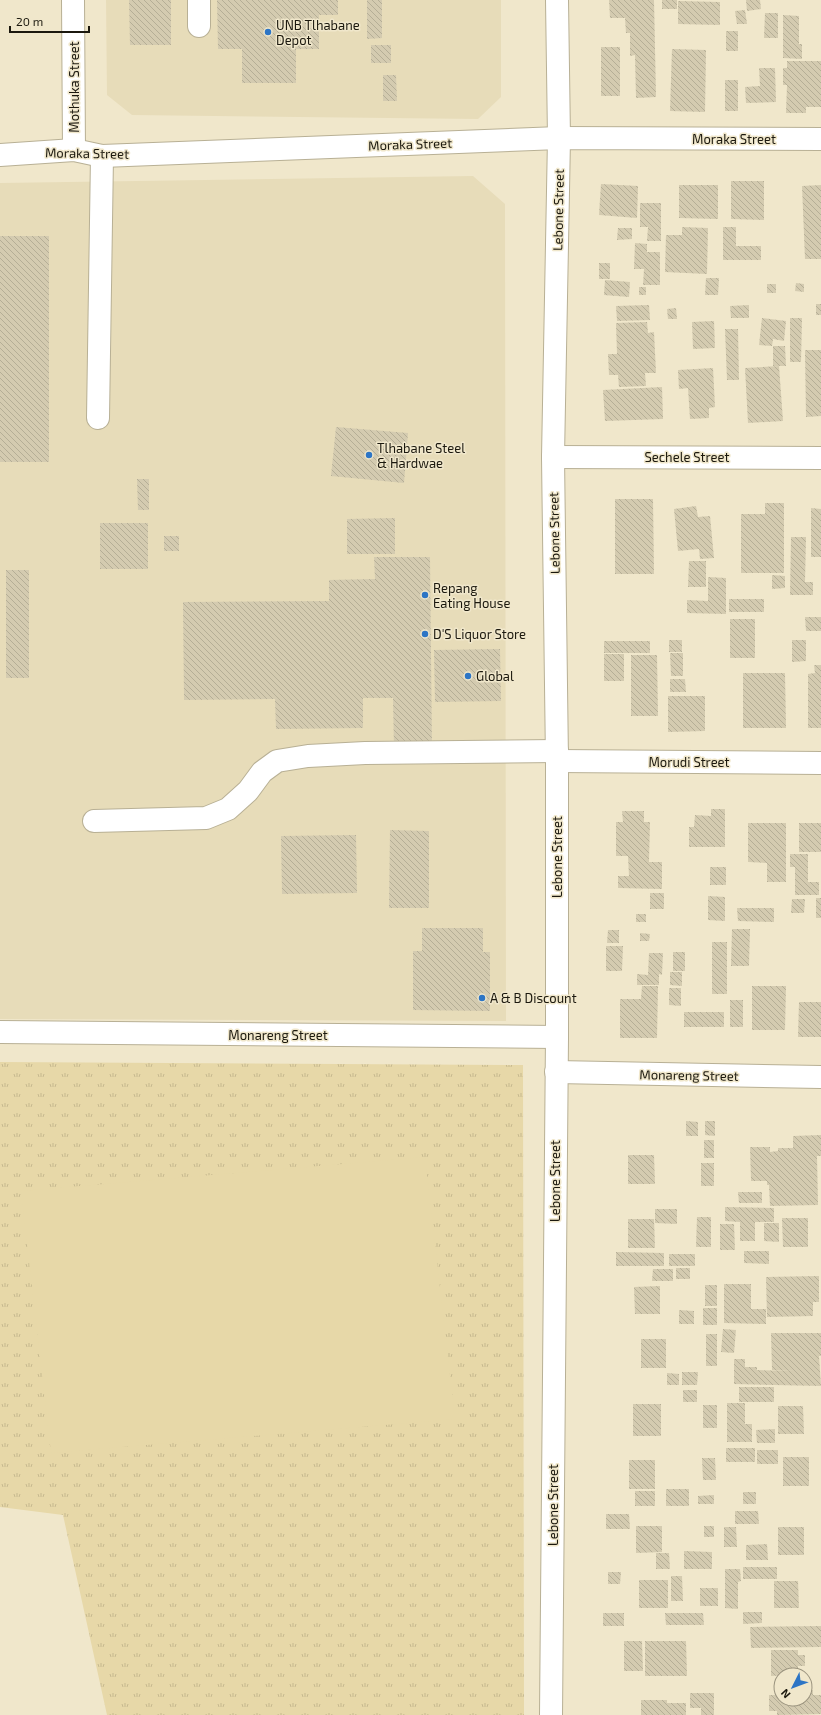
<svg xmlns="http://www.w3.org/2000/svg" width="821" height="1715" viewBox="0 0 821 1715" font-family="'Exo 2',sans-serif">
<defs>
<pattern id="grass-tufts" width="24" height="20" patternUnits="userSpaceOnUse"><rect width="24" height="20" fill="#e7d8a8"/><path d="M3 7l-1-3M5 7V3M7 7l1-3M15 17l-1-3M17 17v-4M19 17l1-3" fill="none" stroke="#c6b98f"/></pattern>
<pattern id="building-back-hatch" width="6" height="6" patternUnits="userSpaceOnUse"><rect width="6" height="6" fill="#d4cbb0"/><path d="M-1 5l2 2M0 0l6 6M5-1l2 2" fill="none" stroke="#b5ae96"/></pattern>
</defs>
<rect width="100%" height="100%" fill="#f0e7cb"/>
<g fill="#e7dcb9">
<path d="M106 0H501V97L478 119 132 115 107 95Z"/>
<path d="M473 176 505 204 506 1021 0 1019V183Z"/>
</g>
<path fill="url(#grass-tufts)" d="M0 1062 523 1065 524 1715H107L63 1515 0 1507Z"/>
<path fill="#e7d8a8" d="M425 1157 455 1419 51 1453 21 1191Z"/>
<g fill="url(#building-back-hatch)">
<path d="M129 0H171V45H130Z"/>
<path d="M217 0H338V15H319V49H296V83H242V49H218Z"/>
<path d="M367 0H382V38L367 39Z"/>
<path d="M609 0H654L656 97 636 98 635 55 630 56V33H626L625 18H610Z"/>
<rect x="662" y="0" width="15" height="9"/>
<path d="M746 0H760L761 9 747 11Z"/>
<path d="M678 1 720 2V25L678 24Z"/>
<path d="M745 10 747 24H737L735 11Z"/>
<path d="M765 13H778V38H764Z"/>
<path d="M783 15 799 16V44H802V59L783 58Z"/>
<rect x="726" y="31" width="12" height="20"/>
<rect x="371" y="45" width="20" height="18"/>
<rect x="601" y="47" width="19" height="49"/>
<path d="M672 49 706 50 705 112 670 111Z"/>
<path d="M787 61H821V107H806V113H786L787 85H783V68H787Z"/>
<path d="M759 68H775L776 102 746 103 745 87 760 86Z"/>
<path d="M383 75H396L397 101H383Z"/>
<rect x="725" y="80" width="13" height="31"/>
<path d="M731 181H764V220L731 219Z"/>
<path d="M601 184 638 186 637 218 599 215Z"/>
<path d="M679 185H718V219L679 218Z"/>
<path d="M821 185V259H805L802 186Z"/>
<path d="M640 203H661V241H647L648 227H640Z"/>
<path d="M682 227 708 228 707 274 665 272 666 235H682Z"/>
<path d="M723 227H736V246H761V260H723Z"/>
<path d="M618 228H632V239L617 240Z"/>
<rect x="0" y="236" width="49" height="226"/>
<path d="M635 243 647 244V252H660V285H643L644 269H634Z"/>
<rect x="599" y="263" width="11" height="16"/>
<path d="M706 278H719L718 295H705Z"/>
<path d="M605 280 630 282 629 297 604 295Z"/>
<path d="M796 283 804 284V292L795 291Z"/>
<rect x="767" y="284" width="9" height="9"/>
<rect x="639" y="287" width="7" height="8"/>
<rect x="816" y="304" width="5" height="11"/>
<path d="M649 305 650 320 617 321 616 306Z"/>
<path d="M749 305V318H731L730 306Z"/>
<path d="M676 308 677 319H668L667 309Z"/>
<path d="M762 318 786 321 784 341 773 339 772 346 759 345Z"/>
<path d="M790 318H802L801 362H790Z"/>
<path d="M714 321 715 348 693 349 692 322Z"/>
<path d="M647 322 648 333 654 332 656 373H645L646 386 619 387 618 375H609L608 354H617L616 323Z"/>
<path d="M725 329H738L739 380H727Z"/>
<path d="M773 346H785L786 366H773Z"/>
<path d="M805 350H821V416L806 417Z"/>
<path d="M779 366 783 421 748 423 745 368Z"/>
<path d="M713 368 715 407 709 408V418L690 419 688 388 679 389 678 370Z"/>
<path d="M662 387 663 419 605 421 603 390Z"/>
<path d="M336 427 408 433 404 483 331 476Z"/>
<path d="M137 479H149V510H138Z"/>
<path d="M615 499H653L654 574H615Z"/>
<path d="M765 503H784V573H741V514H765Z"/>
<path d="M696 506 698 517 710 516 714 558 700 559 699 549 678 551 674 509Z"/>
<path d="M811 508 821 509V557H811Z"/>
<path d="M395 518V554H347V519Z"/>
<rect x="100" y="523" width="48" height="46"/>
<rect x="164" y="536" width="15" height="15"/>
<path d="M791 537H806L805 582H813V595H790Z"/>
<path d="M374 557H430L432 750H394L393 698H363V728L276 729 275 699 184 700 183 602 329 601V580L375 579Z"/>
<path d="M689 561H706V587H688Z"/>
<rect x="6" y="570" width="23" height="108"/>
<path d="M772 575 785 576V588L772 589Z"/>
<path d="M708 577 726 578V614L687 613V600L708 601Z"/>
<rect x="729" y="599" width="35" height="13"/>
<path d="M805 617H821V631H806Z"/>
<rect x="730" y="619" width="25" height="39"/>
<rect x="669" y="640" width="13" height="12"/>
<path d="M792 640H806V661L792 662Z"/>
<rect x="604" y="641" width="46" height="12"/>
<path d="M500 649 501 701 435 702 434 650Z"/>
<path d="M670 653H683V676H671Z"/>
<rect x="604" y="654" width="20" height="27"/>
<path d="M631 655H657L658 716H631Z"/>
<path d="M814 665H821V728H808V674L815 673Z"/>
<path d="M743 673H785L786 728H743Z"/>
<path d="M670 679H685L686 692H670Z"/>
<path d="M668 696H705V731L668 732Z"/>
<path d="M711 809H725V847H689V827H694L695 815 711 816Z"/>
<path d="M622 811H644V822H650L649 862H662V889L618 888V876H629L628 856H616V822H623Z"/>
<path d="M748 823H786V882H767V863L748 862Z"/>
<rect x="799" y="823" width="22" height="29"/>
<path d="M390 830 429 831V908H389Z"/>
<path d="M356 835 357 893 282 894 281 836Z"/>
<path d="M790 854H808V882H819V895H795V867H790Z"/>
<rect x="710" y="867" width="16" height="18"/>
<rect x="650" y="893" width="14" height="16"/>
<path d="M708 896 725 897V921L708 920Z"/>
<rect x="816" y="898" width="5" height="20"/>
<path d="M792 899H805L804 913H791Z"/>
<path d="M737 908H774V922L738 921Z"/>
<rect x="636" y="914" width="10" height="8"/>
<path d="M422 928H483V952H490V1011L413 1010V951H422Z"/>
<path d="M732 929H750L749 966H731Z"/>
<path d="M608 930H619V943H607Z"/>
<path d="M640 933 650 934 649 941H640Z"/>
<rect x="712" y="942" width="15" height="52"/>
<path d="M606 946H623L622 971H606Z"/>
<rect x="673" y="952" width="12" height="19"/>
<path d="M649 953H663L662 975 659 974V985H637V974L648 975Z"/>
<path d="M670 972H682V986L670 985Z"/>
<path d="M642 986H658L657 1038H620V999H641Z"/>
<path d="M752 986H786L785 1030H752Z"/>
<path d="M669 988H681V1006L669 1005Z"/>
<rect x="730" y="1000" width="13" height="27"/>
<path d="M799 1002H821V1037H798Z"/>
<rect x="684" y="1012" width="40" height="15"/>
<path d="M686 1121 698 1122V1136H686Z"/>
<path d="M705 1121H715V1136L705 1135Z"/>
<path d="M821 1135V1156H817L818 1205 770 1206 769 1185H767V1181H751L750 1147H770V1152L778 1151V1148H793V1136Z"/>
<rect x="704" y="1140" width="10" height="18"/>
<path d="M628 1155H654L655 1184H628Z"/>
<rect x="701" y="1163" width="13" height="23"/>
<path d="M738 1192H762V1203H739Z"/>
<path d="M725 1207 774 1208V1222H755V1241H740V1222L725 1221Z"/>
<path d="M655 1209H677V1224L655 1223Z"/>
<path d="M697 1217H711V1247H696Z"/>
<path d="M782 1218H808V1247H783Z"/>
<path d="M628 1219H654L655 1248H628Z"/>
<path d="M764 1223H779V1242L764 1241Z"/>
<path d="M720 1224H734L735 1250H720Z"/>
<path d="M744 1251H769V1264L744 1263Z"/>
<path d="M616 1252 664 1253V1266H616Z"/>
<rect x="669" y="1254" width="26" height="12"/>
<rect x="676" y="1268" width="14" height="11"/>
<path d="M653 1269H673V1281H652Z"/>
<path d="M819 1276V1302H813V1316L767 1317 766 1277Z"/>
<path d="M724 1284H751V1309H766V1324L724 1323Z"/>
<rect x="705" y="1285" width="12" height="21"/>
<path d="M660 1286V1314H635L634 1287Z"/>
<rect x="703" y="1308" width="14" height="17"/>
<path d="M679 1310 694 1311V1324H679Z"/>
<path d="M723 1329 736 1330 734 1353 721 1352Z"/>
<path d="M771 1333H821V1356H819L821 1386 734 1384V1359H745V1367H757V1370L795 1371 772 1370Z"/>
<rect x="706" y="1334" width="11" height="32"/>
<rect x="641" y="1339" width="25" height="29"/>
<path d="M682 1372H698L697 1385H682Z"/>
<path d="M667 1373 679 1374V1385H667Z"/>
<rect x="739" y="1387" width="35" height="15"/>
<rect x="683" y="1390" width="14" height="12"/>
<path d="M727 1403H745V1424H752V1442H727Z"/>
<rect x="633" y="1404" width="28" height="32"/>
<rect x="703" y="1405" width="14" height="23"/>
<path d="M778 1406H803L804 1434H778Z"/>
<path d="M775 1429V1443H757L756 1430Z"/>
<rect x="726" y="1448" width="29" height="14"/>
<rect x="757" y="1450" width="21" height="14"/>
<rect x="783" y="1457" width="26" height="29"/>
<path d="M702 1458H715L716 1480H703Z"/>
<rect x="629" y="1460" width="26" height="29"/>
<rect x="666" y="1489" width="23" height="17"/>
<rect x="635" y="1491" width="20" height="15"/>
<rect x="743" y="1492" width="13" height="12"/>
<path d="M714 1495V1504H698V1496Z"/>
<path d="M735 1511H758L759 1524H735Z"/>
<path d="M606 1514H629L630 1529H606Z"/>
<path d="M636 1526H662V1552L636 1553Z"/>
<rect x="704" y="1526" width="10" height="11"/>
<path d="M724 1527H736L737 1547H724Z"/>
<rect x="778" y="1527" width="26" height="28"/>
<path d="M767 1544 768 1560H746V1545Z"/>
<path d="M684 1551 712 1552V1569H684Z"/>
<path d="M656 1553H669L670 1569H656Z"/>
<rect x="743" y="1567" width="34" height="12"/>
<path d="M725 1569H740L741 1581 738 1582V1609L725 1608Z"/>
<path d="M608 1572H621L620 1584H608Z"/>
<path d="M671 1576H682L683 1601H671Z"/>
<rect x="639" y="1580" width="29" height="28"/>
<path d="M774 1581H798L799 1608H774Z"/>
<rect x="700" y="1588" width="18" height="18"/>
<path d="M743 1612H762V1623L743 1624Z"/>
<rect x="603" y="1613" width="21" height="13"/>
<path d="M665 1613H703L704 1625H666Z"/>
<path d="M821 1626V1647L751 1648 750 1627Z"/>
<path d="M624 1641H642L643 1671H624Z"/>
<path d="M645 1641H686L687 1676H645Z"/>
<path d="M771 1650H798V1655H805V1666H798V1675L771 1676Z"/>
<path d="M777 1690H781V1699H805V1690H813V1695H821V1714L777 1715V1711H769V1695H777Z"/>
<path d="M690 1693H714V1715H701V1708H690Z"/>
<path d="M641 1700H667V1703H686V1715H641Z"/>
</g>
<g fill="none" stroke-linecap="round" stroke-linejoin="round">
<defs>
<g id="minor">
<path d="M73 0 74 150"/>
<path d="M199 26V0"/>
<path d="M0 155 74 150 102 156 559 138 821 139"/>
<path d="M98 418 102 156"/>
<path d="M553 457 821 458"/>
<path d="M557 761 821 763"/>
<path d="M94 821 206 818 228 809 248 791 262 772 277 761 308 756 365 753 557 751"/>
<path d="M0 1032 557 1037"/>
<path d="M556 1072 821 1077"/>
<path d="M551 1715 557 1037V761L553 457 559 138 557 0"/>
</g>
</defs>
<use href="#minor" stroke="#b8b095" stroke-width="24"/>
<use href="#minor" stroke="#fff" stroke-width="22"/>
</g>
<g fill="#2d75c5" stroke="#f0e7cb" stroke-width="1.5">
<circle cx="268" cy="32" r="4"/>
<circle cx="369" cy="455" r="4"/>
<circle cx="425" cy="595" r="4"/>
<circle cx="425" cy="634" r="4"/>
<circle cx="468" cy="676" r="4"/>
<circle cx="482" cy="998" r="4"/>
</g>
<g text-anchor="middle" stroke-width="3" stroke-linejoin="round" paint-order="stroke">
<g font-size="13" fill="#1b180e" stroke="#f0e7cb" text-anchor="start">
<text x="276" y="30">UNB Tlhabane<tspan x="276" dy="15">Depot</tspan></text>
<text x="377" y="453">Tlhabane Steel<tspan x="377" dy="15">&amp; Hardwae</tspan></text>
<text x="433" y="593">Repang<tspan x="433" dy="15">Eating House</tspan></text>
<text x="433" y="639">D'S Liquor Store</text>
<text x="476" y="681">Global</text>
<text x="490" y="1003">A &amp; B Discount</text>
</g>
<g font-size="13" fill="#1b180e" stroke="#f0e7cb">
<text transform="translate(74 87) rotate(-90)" y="5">Mothuka Street</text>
<text x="734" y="144">Moraka Street</text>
<text transform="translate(410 144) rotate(-2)" y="5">Moraka Street</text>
<text transform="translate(87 153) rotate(1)" y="5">Moraka Street</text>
<text transform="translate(558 210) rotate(-89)" y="5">Lebone Street</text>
<text x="687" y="462">Sechele Street</text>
<text transform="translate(554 533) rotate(-91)" y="5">Lebone Street</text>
<text x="689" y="767">Morudi Street</text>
<text transform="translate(557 857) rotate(-90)" y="5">Lebone Street</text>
<text x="278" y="1040">Monareng Street</text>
<text transform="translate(689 1075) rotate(1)" y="5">Monareng Street</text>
<text transform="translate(555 1181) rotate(-90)" y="5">Lebone Street</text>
<text transform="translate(553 1505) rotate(-90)" y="5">Lebone Street</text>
</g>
</g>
<g transform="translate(793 1687) rotate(228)"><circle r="19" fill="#f0e7cb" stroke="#9b947f"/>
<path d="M0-3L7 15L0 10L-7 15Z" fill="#2d75c5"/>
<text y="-6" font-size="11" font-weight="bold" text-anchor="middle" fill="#1b180e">N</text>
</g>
<path d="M10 26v6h79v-6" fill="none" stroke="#1b180e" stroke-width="2"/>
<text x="16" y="26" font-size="12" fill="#1b180e" stroke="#f0e7cb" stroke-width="3" paint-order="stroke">20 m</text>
</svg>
